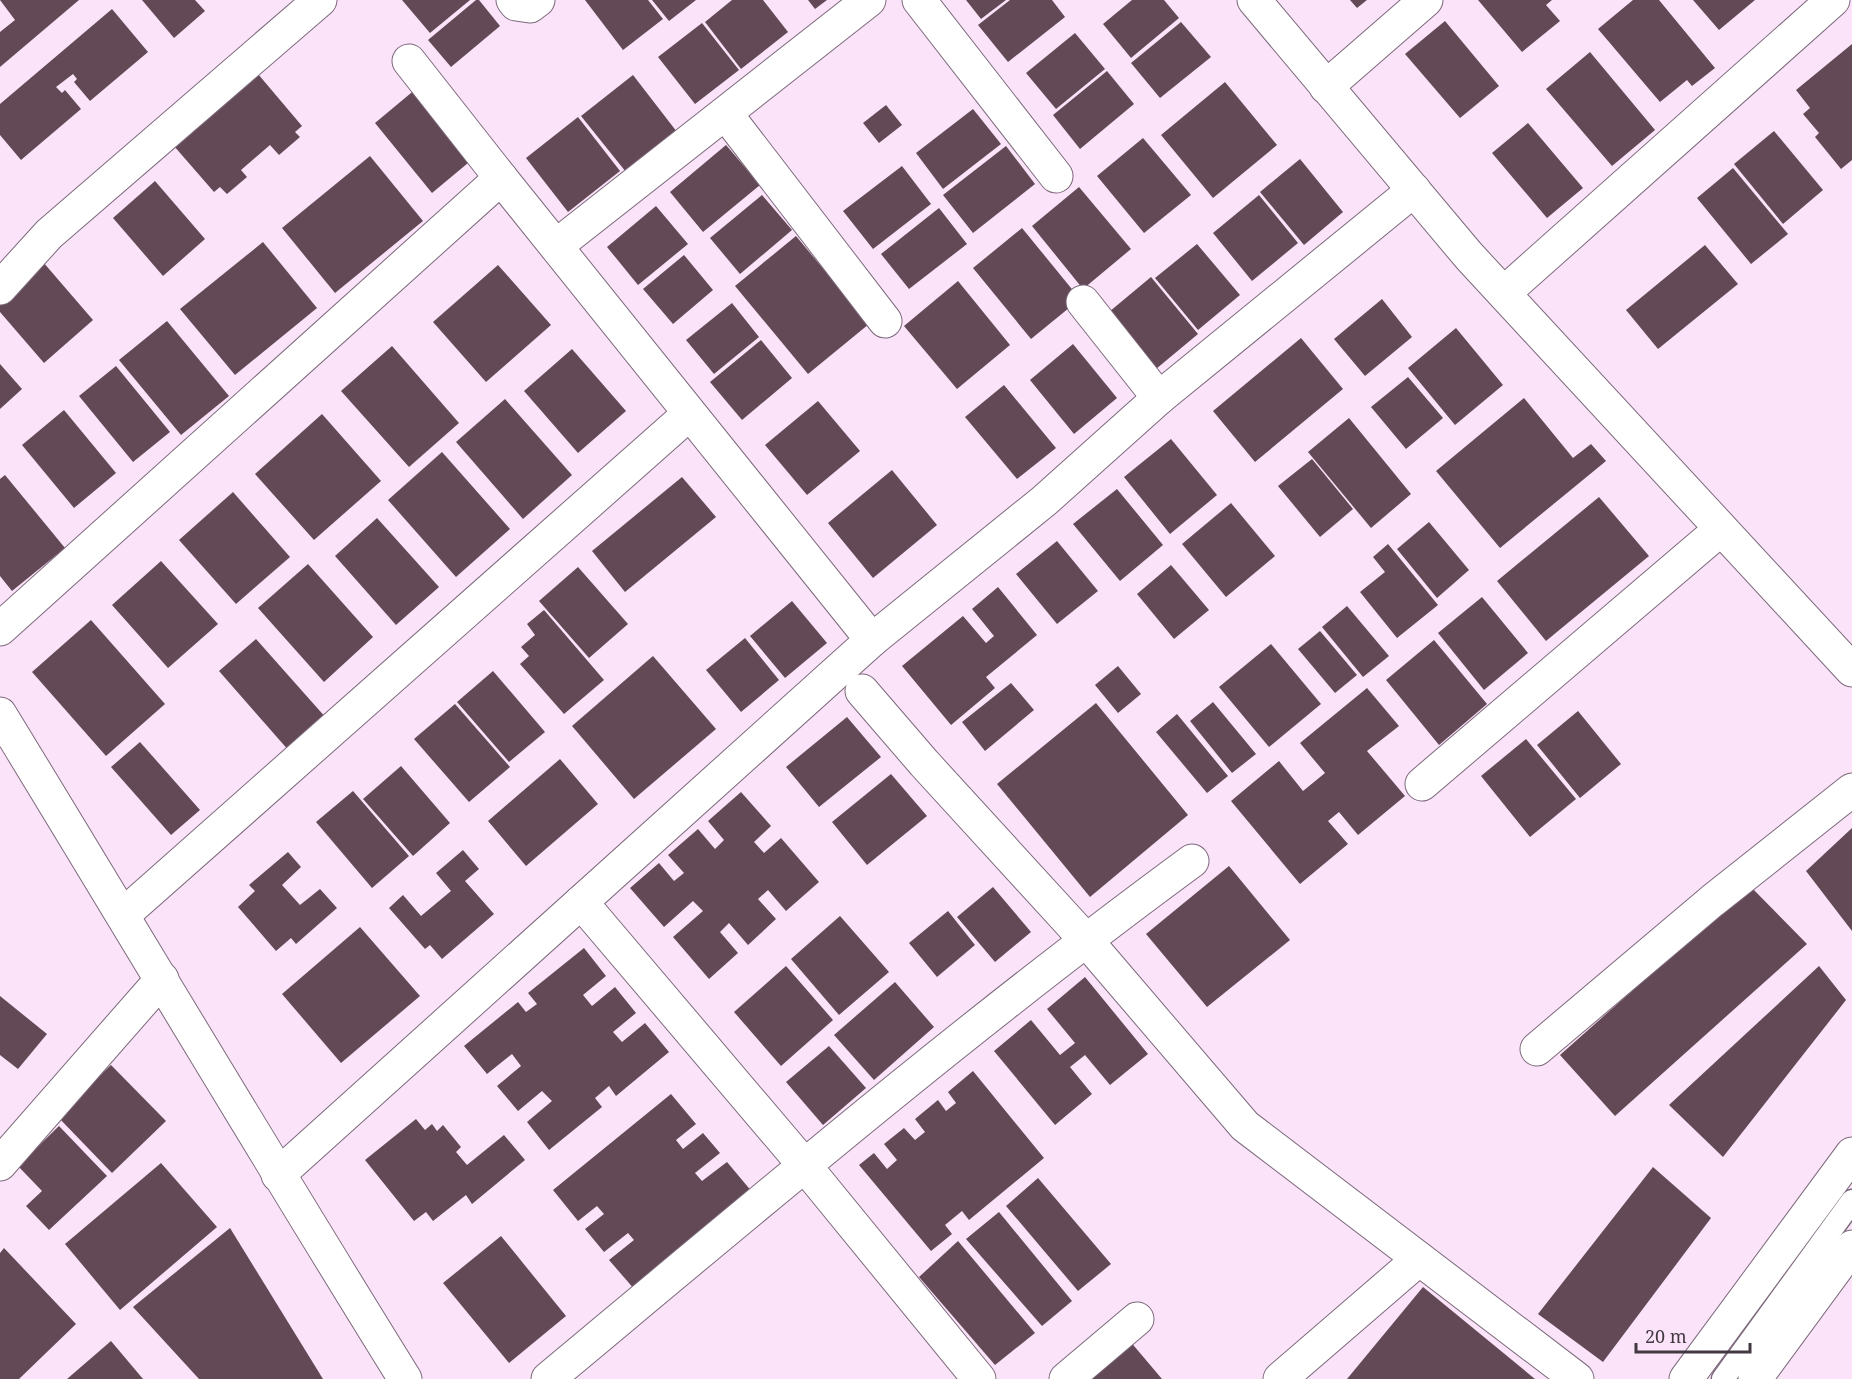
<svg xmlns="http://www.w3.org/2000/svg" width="1852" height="1379" viewBox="0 0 1852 1379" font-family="'Noto Serif',serif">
<rect width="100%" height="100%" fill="#fbe4fa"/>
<g fill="#624955">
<path d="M0 0H79L0 67V32L15 20Z"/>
<path d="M142 0H195L205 11 174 38Z"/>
<path d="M402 0H470L430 33Z"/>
<path d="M476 0H479L500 26 451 67 428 40Z"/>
<path d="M585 0H648L663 19 623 50Z"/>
<path d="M652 0H696L669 21Z"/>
<path d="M732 0H763L788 32 741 69 705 22Z"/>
<path d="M808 0H827L815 9Z"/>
<path d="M966 0H1006L981 19Z"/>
<path d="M1010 0H1052L1065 17 1008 62 978 25Z"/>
<path d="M1132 0H1164L1179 18 1131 58 1103 24Z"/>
<path d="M1350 0H1367L1357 8Z"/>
<path d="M1478 0H1552L1546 5 1560 21 1522 52Z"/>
<path d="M1633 0H1659L1715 68 1692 86 1687 80 1660 102 1598 29Z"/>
<path d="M1693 0H1755L1719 30Z"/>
<path d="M112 9 148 52 90 101 74 82 77 79 73 74 56 87 62 93 65 90 81 109 21 160 0 135V104Z"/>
<path d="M1445 21 1499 86 1460 118 1405 54Z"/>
<path d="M1181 22 1211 57 1160 98 1131 63Z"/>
<path d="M702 23 739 70 695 104 658 57Z"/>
<path d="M1075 33 1105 69 1056 109 1026 73Z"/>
<path d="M1852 44V160L1841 169 1815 137 1819 133 1803 114 1810 108 1796 90Z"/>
<path d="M1590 52 1655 130 1612 166 1546 89Z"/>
<path d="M1107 71 1134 104 1080 149 1053 115Z"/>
<path d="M258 74 302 126 295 132 300 137 279 155 270 145 241 170 247 177 227 194 220 187 214 192 174 146Z"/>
<path d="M633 75 677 132 626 172 581 116Z"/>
<path d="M1225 82 1277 145 1213 198 1161 135Z"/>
<path d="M417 88 474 158 432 193 375 123Z"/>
<path d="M886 105 902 125 879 143 863 123Z"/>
<path d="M973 109 1001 144 943 189 916 153Z"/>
<path d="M578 117 620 171 568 212 526 158Z"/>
<path d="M1528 123 1583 188 1547 218 1492 153Z"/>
<path d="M1774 131 1823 190 1783 224 1734 164Z"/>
<path d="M1143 138 1191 195 1144 233 1097 176Z"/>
<path d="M726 145 760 185 703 232 670 192Z"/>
<path d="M1006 146 1035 184 973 233 943 195Z"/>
<path d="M370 156 423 221 335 293 282 228Z"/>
<path d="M1300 159 1343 212 1304 245 1260 192Z"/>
<path d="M902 166 931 204 873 249 843 211Z"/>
<path d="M1733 168 1788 234 1751 264 1697 198Z"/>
<path d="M155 181 205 239 163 276 113 218Z"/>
<path d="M1079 187 1131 249 1083 289 1032 226Z"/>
<path d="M762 195 792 230 740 274 710 238Z"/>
<path d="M1259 195 1298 243 1252 281 1213 233Z"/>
<path d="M656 206 688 244 638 285 607 247Z"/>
<path d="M939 208 967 244 909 289 881 254Z"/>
<path d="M1022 228 1080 299 1031 339 973 268Z"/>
<path d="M796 236 869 324 808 374 735 286Z"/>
<path d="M263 242 317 308 235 375 180 309Z"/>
<path d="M1197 244 1240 295 1198 330 1155 278Z"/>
<path d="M1705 245 1738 284 1658 349 1626 310Z"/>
<path d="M684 255 713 290 673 324 643 289Z"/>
<path d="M43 262 93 320 44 363 0 312V300Z"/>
<path d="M498 265 551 325 486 382 433 322Z"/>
<path d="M1151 277 1198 334 1156 369 1109 312Z"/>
<path d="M958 281 1010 345 957 389 904 326Z"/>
<path d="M1382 299 1412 337 1365 376 1334 339Z"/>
<path d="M732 303 759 337 714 374 686 340Z"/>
<path d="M167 321 229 396 181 435 119 360Z"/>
<path d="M1456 328 1503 385 1455 425 1408 368Z"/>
<path d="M1301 338 1343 389 1255 462 1213 411Z"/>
<path d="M761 340 792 378 742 420 710 382Z"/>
<path d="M1073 344 1117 398 1074 434 1030 380Z"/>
<path d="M392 346 459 423 409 467 341 391Z"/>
<path d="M572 349 626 411 578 453 524 391Z"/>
<path d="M0 364 22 389 0 409Z"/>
<path d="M116 366 170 432 133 462 79 396Z"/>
<path d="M1408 377 1443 418 1406 449 1371 407Z"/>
<path d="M1004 385 1056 448 1017 479 965 417Z"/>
<path d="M1524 398 1573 458 1591 444 1606 461 1500 548 1436 471Z"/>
<path d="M505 399 572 475 523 519 456 442Z"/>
<path d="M818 401 860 451 807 495 765 445Z"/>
<path d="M64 410 116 473 74 508 22 445Z"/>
<path d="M322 414 381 481 314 540 255 474Z"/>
<path d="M1349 418 1411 494 1371 528 1308 452Z"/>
<path d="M1171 439 1217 495 1170 534 1124 477Z"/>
<path d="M442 452 510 529 456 577 388 500Z"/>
<path d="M1312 459 1353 509 1320 537 1278 486Z"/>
<path d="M892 470 937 525 873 578 828 523Z"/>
<path d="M5 475 65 548 12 591 0 576V479Z"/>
<path d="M682 477 716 517 625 592 592 551Z"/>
<path d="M1117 489 1163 545 1120 581 1073 524Z"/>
<path d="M233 492 290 557 236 604 179 540Z"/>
<path d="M1599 497 1649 556 1546 641 1497 581Z"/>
<path d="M1231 503 1275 556 1226 597 1182 544Z"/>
<path d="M377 518 439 587 396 625 335 556Z"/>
<path d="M1429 522 1469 570 1437 598 1397 549Z"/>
<path d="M1057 541 1098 591 1057 624 1016 574Z"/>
<path d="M1388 544 1438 605 1397 638 1360 592 1385 572 1373 557Z"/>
<path d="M161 561 218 624 168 668 112 605Z"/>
<path d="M308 564 373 637 324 682 258 608Z"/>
<path d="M1171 565 1209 610 1174 639 1137 594Z"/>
<path d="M578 567 628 624 589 658 539 601Z"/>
<path d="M998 587 1037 635 986 677 995 688 951 725 902 666 963 616 986 643 994 636 972 609Z"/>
<path d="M1482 597 1528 653 1484 690 1438 633Z"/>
<path d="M792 601 827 643 785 678 750 636Z"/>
<path d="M1347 606 1389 656 1363 677 1322 627Z"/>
<path d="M544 610 604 680 564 714 520 664 529 656 521 647 535 635 527 624Z"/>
<path d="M91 620 165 704 106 756 32 672Z"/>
<path d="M1320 631 1357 675 1335 693 1298 649Z"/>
<path d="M745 638 779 680 741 712 706 670Z"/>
<path d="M256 639 327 719 290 752 219 671Z"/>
<path d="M1434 640 1487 704 1439 745 1386 680Z"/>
<path d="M1271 644 1321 704 1269 747 1219 687Z"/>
<path d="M653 656 716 729 634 799 572 726Z"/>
<path d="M1118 666 1141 694 1118 713 1095 685Z"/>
<path d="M493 671 545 732 509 762 457 702Z"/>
<path d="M1011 683 1034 710 985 751 962 722Z"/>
<path d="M1367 688 1399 726 1367 751 1405 796 1358 835 1339 812 1328 821 1348 844 1300 884 1231 801 1279 761 1303 791 1325 773 1300 743Z"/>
<path d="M1213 702 1256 754 1232 773 1190 721Z"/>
<path d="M1096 703 1188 815 1090 897 997 784Z"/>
<path d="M455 704 510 767 469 802 414 739Z"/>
<path d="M1578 711 1621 764 1580 798 1537 745Z"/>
<path d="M1177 714 1228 776 1207 793 1156 732Z"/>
<path d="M847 717 881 757 819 807 786 767Z"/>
<path d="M1526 739 1576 799 1530 837 1481 776Z"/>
<path d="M140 742 200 810 171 835 111 767Z"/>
<path d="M560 759 598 804 526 866 488 821Z"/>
<path d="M401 766 450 823 413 856 363 799Z"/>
<path d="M891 774 927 816 867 865 832 822Z"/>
<path d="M353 791 409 856 372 888 316 822Z"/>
<path d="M741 792 771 826 754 842 764 853 781 838 819 882 786 911 768 890 758 899 776 919 748 945 729 923 720 932 738 953 709 979 673 937 703 911 693 901 664 927 630 888 659 863 674 881 684 873 668 855 698 829 715 849 724 840 708 821Z"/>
<path d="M1852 828V931L1806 871Z"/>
<path d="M463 850 479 869 465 881 494 914 442 959 430 945 425 949 389 908 403 895 421 916 451 891 436 873Z"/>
<path d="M288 852 301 867 282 885 300 905 320 889 337 908 296 944 291 938 276 951 238 907 255 891 249 885Z"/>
<path d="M1229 866 1290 940 1207 1007 1146 934Z"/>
<path d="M1750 886 1807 944 1615 1116 1560 1055Z"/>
<path d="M993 887 1031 932 995 962 957 917Z"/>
<path d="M948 911 975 945 937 977 909 943Z"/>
<path d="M840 916 889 972 839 1015 791 959Z"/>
<path d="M360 927 420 996 341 1063 282 994Z"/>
<path d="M584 948 606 976 583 995 592 1006 615 987 636 1013 613 1032 622 1042 645 1023 669 1052 616 1096 609 1086 595 1098 602 1107 549 1150 527 1122 552 1101 542 1091 518 1111 497 1086 521 1066 512 1054 487 1074 464 1046 518 1002 526 1012 537 1004 528 993Z"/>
<path d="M786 966 833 1020 781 1066 734 1012Z"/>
<path d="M1819 966 1846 1000 1723 1157 1669 1105Z"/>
<path d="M1085 977 1148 1054 1110 1085 1085 1055 1070 1067 1092 1094 1055 1125 994 1051 1031 1020 1060 1055 1075 1043 1047 1009Z"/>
<path d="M895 982 934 1027 874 1080 834 1035Z"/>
<path d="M0 996 47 1034 18 1069 0 1055Z"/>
<path d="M829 1046 866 1088 823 1125 786 1082Z"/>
<path d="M111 1065 166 1121 112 1173 57 1116Z"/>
<path d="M973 1071 1044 1158 969 1220 962 1211 945 1225 952 1234 931 1251 859 1165 874 1153 887 1169 897 1160 884 1144 904 1128 915 1140 925 1132 915 1119 938 1100 946 1111 956 1103 948 1092Z"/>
<path d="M671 1094 696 1124 676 1140 683 1149 703 1133 720 1153 695 1173 702 1181 727 1162 753 1193 635 1290 609 1260 634 1240 628 1233 604 1252 585 1229 604 1214 597 1206 578 1221 553 1190Z"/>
<path d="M416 1119 425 1130 432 1124 437 1131 443 1125 461 1147 456 1152 467 1165 504 1135 525 1160 472 1204 466 1195 433 1221 426 1212 414 1221 365 1160Z"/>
<path d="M59 1126 107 1176 49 1230 26 1206 42 1191 18 1166Z"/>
<path d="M161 1163 217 1227 120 1310 65 1244Z"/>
<path d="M1653 1167 1711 1218 1603 1362 1538 1314Z"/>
<path d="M1038 1178 1111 1264 1078 1291 1006 1206Z"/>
<path d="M999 1212 1072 1301 1042 1326 966 1239Z"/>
<path d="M230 1228 323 1379H199L133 1307Z"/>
<path d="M501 1236 566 1316 509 1363 443 1283Z"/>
<path d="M958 1241 1035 1333 995 1365 919 1277Z"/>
<path d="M4 1248 76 1324 19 1379H0V1253Z"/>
<path d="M1423 1287 1535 1379H1347Z"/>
<path d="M1129 1340 1162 1379H1081Z"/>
<path d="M111 1341 143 1379H67Z"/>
</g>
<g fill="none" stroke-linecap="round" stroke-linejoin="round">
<defs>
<path id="service" d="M1723 1379 1852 1201"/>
<g id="minor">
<path d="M513 0 516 4 530 6 538 0"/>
<path d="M919 0 1056 176"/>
<path d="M409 61 501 178"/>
<path d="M1326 87 1426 0"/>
<path d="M726 114 885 321"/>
<path d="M556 246 869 0"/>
<path d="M0 288 49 234 320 0"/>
<path d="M1504 293 1833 0"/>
<path d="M1083 302 1159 398"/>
<path d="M0 629 501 178 872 640 278 1175"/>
<path d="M872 640 1044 501 1159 398 1414 190"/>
<path d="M862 691 924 763 1085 939 1245 1126 1577 1379"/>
<path d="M1422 784 1721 529"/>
<path d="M581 902 805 1166 979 1379"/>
<path d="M123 915 689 414"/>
<path d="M1537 1049 1712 901 1852 790"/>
<path d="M0 1164 162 979"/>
<path d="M548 1379C759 1203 970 1024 1192 861"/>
<path d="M1066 1379 1137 1319"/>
<path d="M1280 1379 1419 1259"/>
</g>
<path id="tertiary" d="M1254 0 1469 256 1852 670"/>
<g id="primary">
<path d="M0 714C135 935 268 1159 405 1379"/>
<path d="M1686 1379 1852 1154"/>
<path d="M1755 1379 1852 1247"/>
</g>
</defs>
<use href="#service" stroke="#7d697c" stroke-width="25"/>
<use href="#minor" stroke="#7d697c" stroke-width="35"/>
<use href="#tertiary" stroke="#7d697c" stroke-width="35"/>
<use href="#primary" stroke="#7d697c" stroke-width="35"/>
<use href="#service" stroke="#fff" stroke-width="22"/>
<use href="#minor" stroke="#fff" stroke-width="33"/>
<use href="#tertiary" stroke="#fff" stroke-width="33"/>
<use href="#primary" stroke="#fff" stroke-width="33"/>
</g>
<path d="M1636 1343v9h114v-9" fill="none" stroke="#413841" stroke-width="3"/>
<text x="1645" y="1343" font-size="18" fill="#413841" stroke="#fbe4fa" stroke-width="4.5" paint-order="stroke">20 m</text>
</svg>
